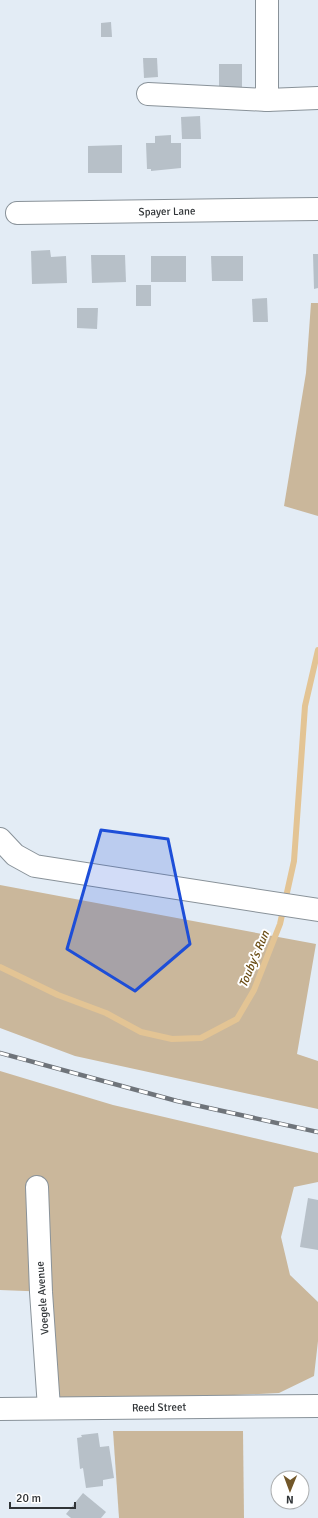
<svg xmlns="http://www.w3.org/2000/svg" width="318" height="1518" viewBox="0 0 318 1518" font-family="Signika,sans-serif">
<rect width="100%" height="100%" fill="#e3ecf5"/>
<g fill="#cab79b">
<path d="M311 303H318V516L284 506 306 373Z"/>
<path d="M0 885 316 944 297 1054 318 1061V1109L75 1056 0 1028Z"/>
<path d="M0 1071 113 1105 318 1153V1182L294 1187 281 1237 290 1275 318 1302V1341L314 1376 279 1393 60 1403 51 1292 0 1290Z"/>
<path d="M113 1431H243L244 1518H119Z"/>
</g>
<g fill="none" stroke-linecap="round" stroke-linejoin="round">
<path stroke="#e3c494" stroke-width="6" d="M0 967 58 995 106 1013 141 1032 172 1039 201 1038 237 1019 254 990 280 924 294 861 305 706 318 650"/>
</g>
<g fill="#b7c0c8">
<path d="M111 22 112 37H101V23Z"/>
<path d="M143 58H157L158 77 144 78Z"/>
<rect x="219" y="64" width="23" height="25"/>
<path d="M200 116 201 139H182L181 117Z"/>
<path d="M171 135V143H181V168L151 171V169H147L146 143H155V136Z"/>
<path d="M122 145V173H88V146Z"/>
<path d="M50 250 51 257 66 256 67 283 32 284 31 251Z"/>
<path d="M313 254H318V288L314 289Z"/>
<path d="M91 255H125L126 282 92 283Z"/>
<rect x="151" y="256" width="35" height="26"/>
<path d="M211 256H243V281H212Z"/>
<rect x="136" y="285" width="15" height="21"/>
<path d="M267 298 268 322H253L252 299Z"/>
<path d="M77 308H98L97 329 77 328Z"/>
<path d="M308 1198 318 1200V1250L300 1247Z"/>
<path d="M98 1433 100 1447 109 1446 114 1478 103 1480V1486L86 1488 83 1468 80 1469 77 1438 82 1437 81 1435Z"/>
<path d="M83 1493 106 1512 101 1518H71L66 1514Z"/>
</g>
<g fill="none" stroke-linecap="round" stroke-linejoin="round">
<defs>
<g id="minor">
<path d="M267 0V100"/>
<path d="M148 94 267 100 318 98"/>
<path d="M17 213 318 209"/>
<path d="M0 839 15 855 35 866 318 910"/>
<path d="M37 1187 41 1292 49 1408"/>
<path d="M0 1409 318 1406"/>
</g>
</defs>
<use href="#minor" stroke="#899299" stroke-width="24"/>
<use href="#minor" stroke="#fff" stroke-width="22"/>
<defs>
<path id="rail" d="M0 1053 177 1101 318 1132"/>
</defs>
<use href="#rail" stroke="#6f747a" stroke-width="4.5"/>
<use href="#rail" stroke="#fff" stroke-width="3" stroke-dasharray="9" stroke-linecap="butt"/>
</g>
<path fill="#1d4ed8" fill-opacity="0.2" stroke="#1d4ed8" stroke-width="3" stroke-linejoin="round" d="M101 830 168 839 190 944 135 991 67 949Z"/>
<g text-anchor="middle" stroke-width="4" stroke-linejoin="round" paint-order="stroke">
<g font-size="11" fill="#303437" stroke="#fff">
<text transform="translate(167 211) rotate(-1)" y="4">Spayer Lane</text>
<text transform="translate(42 1298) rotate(-94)" y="4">Voegele Avenue</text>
<text transform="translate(159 1407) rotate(-1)" y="4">Reed Street</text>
</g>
<g font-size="12" font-style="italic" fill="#694b12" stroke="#fff">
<text transform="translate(254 959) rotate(-67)" y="4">Touby's Run</text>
</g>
</g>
<g transform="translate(290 1490) rotate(181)"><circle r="19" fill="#ffffff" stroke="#acaeaf"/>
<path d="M0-3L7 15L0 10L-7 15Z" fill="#725729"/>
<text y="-6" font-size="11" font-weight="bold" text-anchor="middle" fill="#303437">N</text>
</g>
<path d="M10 1502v6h65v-6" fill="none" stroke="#303437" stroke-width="2"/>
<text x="16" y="1502" font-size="12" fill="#303437" stroke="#ffffff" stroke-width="3" paint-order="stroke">20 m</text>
</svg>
